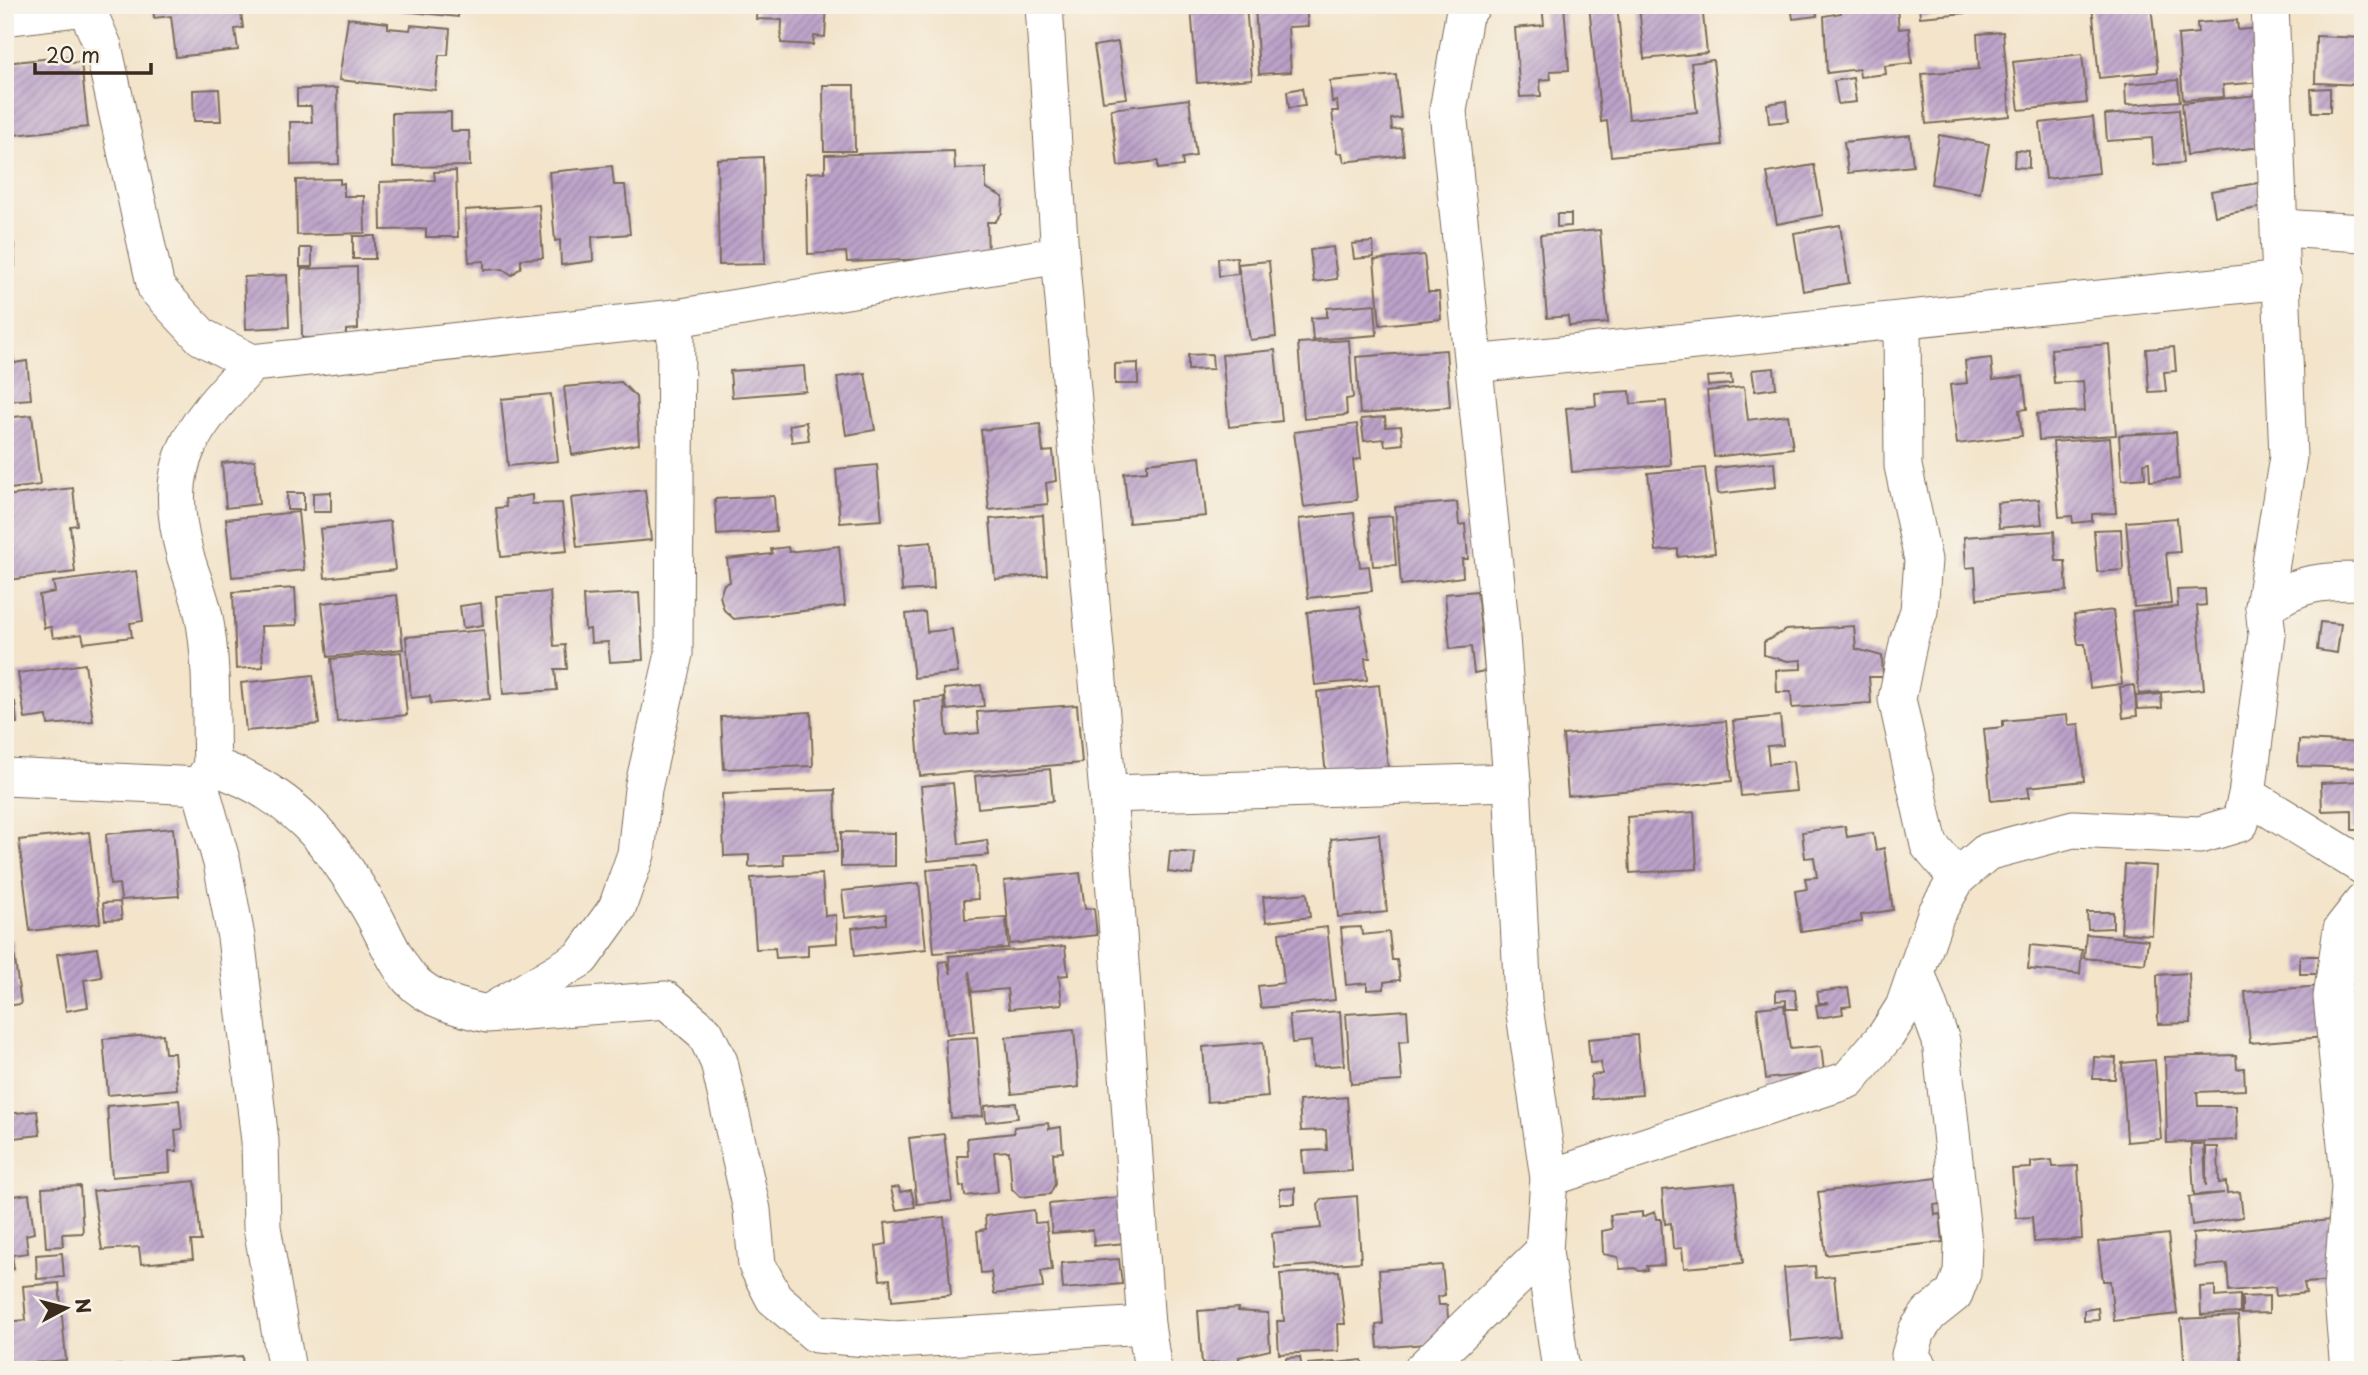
<svg xmlns="http://www.w3.org/2000/svg" width="2368" height="1375" viewBox="0 0 2368 1375" font-family="'Playpen Sans',sans-serif">
<defs>
<pattern id="building-hatch" width="6" height="6" patternUnits="userSpaceOnUse" patternTransform="scale(1.75)"><rect width="6" height="6" fill="#bba2c9"/><path d="M-1 1l2-2M0 6l6-6M5 7l2-2" fill="none" stroke="#9984a3"/></pattern>
</defs>
<rect width="100%" height="100%" fill="#f7f3e8"/>
<filter id="ink" filterUnits="userSpaceOnUse"><feTurbulence type="fractalNoise" baseFrequency=".0143" numOctaves="2"/><feDisplacementMap in="SourceGraphic" scale="14" xChannelSelector="R" yChannelSelector="G"/><feConvolveMatrix kernelMatrix="1 2 1 2 8 2 1 2 1" color-interpolation-filters="sRGB"/></filter>
<filter id="wash" filterUnits="userSpaceOnUse"><feTurbulence type="fractalNoise" baseFrequency=".00686" numOctaves="4" result="noise"/><feDisplacementMap in="SourceGraphic" scale="28" xChannelSelector="R" yChannelSelector="G"/><feGaussianBlur stdDeviation="1.57" result="paint"/><feColorMatrix in="noise" values="0 0 0 0 0 0 0 0 0 0 0 0 0 0 0 0 0 1.4 0 .05"/><feComposite in="paint" operator="in"/></filter>
<g filter="url(#wash)">
<rect width="100%" height="100%" fill="#f3e4ca"/>
<g id="blocks">
<g fill="url(#building-hatch)">
<path d="M153 5H240L243 28 235 29 238 50 176 57 171 16 154 18Z"/>
<path d="M347 5H459L458 17Z"/>
<path d="M757 5H827L825 37 814 36 813 45 781 43 782 20 756 19Z"/>
<path d="M1083 5H1112L1113 7 1084 10Z"/>
<path d="M1246 5 1252 79 1197 83 1191 7Z"/>
<path d="M1255 5H1306L1308 26 1288 27 1291 72 1259 74Z"/>
<path d="M1542 5H1564L1569 70 1550 71 1551 79 1540 80 1541 96 1520 97 1515 28 1544 25Z"/>
<path d="M1589 5H1617L1629 119 1697 112 1691 63 1713 60 1722 145 1611 156 1607 121 1601 122Z"/>
<path d="M1639 5H1702L1707 53 1644 59Z"/>
<path d="M1791 5H1816L1817 16 1793 19Z"/>
<path d="M1840 5H1878V10L1897 8 1899 29 1909 28 1912 63 1885 66 1886 74 1860 77 1859 69 1827 73 1824 16 1841 13Z"/>
<path d="M1919 5H1978V12L1920 17Z"/>
<path d="M2092 5H2151L2158 72 2099 78Z"/>
<path d="M348 18 388 23V28L410 30 411 25 450 29 448 55H439L435 90 339 80Z"/>
<path d="M2237 20 2238 30 2260 28 2264 82 2223 85 2224 97 2183 100 2178 35 2198 33 2197 23Z"/>
<path d="M2003 32 2010 116 1926 124 1922 74 1979 69 1977 34Z"/>
<path d="M2316 36 2363 38V85L2315 83Z"/>
<path d="M1118 42 1127 98 1103 101 1094 46Z"/>
<path d="M2082 54 2087 103 2019 110 2013 62Z"/>
<path d="M71 56V63L81 62 88 127 5 136V63Z"/>
<path d="M1396 75 1401 118 1391 119 1392 130 1401 129 1404 155 1344 162 1342 153H1337L1332 111H1338L1337 101 1332 102 1330 81Z"/>
<path d="M1853 78 1856 102 1838 104 1834 81Z"/>
<path d="M2178 80 2180 101 2126 105 2125 84Z"/>
<path d="M823 85H854L855 151H824Z"/>
<path d="M337 88 339 164 291 165 290 122H312L311 106H297V89Z"/>
<path d="M1302 88 1305 106 1289 108 1287 91Z"/>
<path d="M2330 88V112H2312L2311 89Z"/>
<path d="M219 89 221 121H194L193 90Z"/>
<path d="M2257 95 2262 147 2187 155 2182 103Z"/>
<path d="M1189 99 1196 156 1182 158 1183 166 1158 169V161L1118 166 1111 109Z"/>
<path d="M1786 101 1788 121 1769 123 1767 104Z"/>
<path d="M2179 109 2183 163 2154 165 2152 138 2107 141 2105 115Z"/>
<path d="M451 112V131H469L470 166 393 167 392 113Z"/>
<path d="M2093 117 2099 173 2046 179 2040 123Z"/>
<path d="M1910 135 1913 166 1848 173 1844 142Z"/>
<path d="M1939 135 1989 144 1980 193 1931 184Z"/>
<path d="M2015 150 2029 151V168L2014 167Z"/>
<path d="M954 151 955 169 986 168V188L1003 197 1002 213 995 222H987L988 257 847 262 846 252 808 254 806 173 825 172V155Z"/>
<path d="M763 157 765 264 719 265 717 159Z"/>
<path d="M1814 165 1823 215 1777 224 1767 173Z"/>
<path d="M612 166 614 185H625L630 234 592 237 593 261 561 265 560 240 555 241 549 172Z"/>
<path d="M456 171 458 237H426V229L381 230 380 182 435 180 434 172Z"/>
<path d="M340 179V184L344 183V196H364L365 233 297 235 296 180Z"/>
<path d="M2264 182 2269 206 2215 216 2211 191Z"/>
<path d="M539 205 543 258 521 259V267L512 275 503 269 484 270V261L469 262 465 210Z"/>
<path d="M1557 214H1571V226L1557 227Z"/>
<path d="M1840 225 1849 283 1803 291 1794 233Z"/>
<path d="M1600 230 1608 323 1569 326 1568 316 1547 318 1540 235Z"/>
<rect x="353" y="236" width="22" height="23"/>
<path d="M1373 242 1374 257 1354 259 1352 244Z"/>
<path d="M5 244H14L15 266 5 267Z"/>
<path d="M1333 247 1337 279 1314 282 1310 250Z"/>
<rect x="300" y="248" width="12" height="19"/>
<path d="M1424 255 1428 292H1439L1441 319 1380 325 1374 260Z"/>
<path d="M1237 257 1238 274 1219 276 1218 258Z"/>
<path d="M1269 261 1276 337 1250 340 1238 264Z"/>
<path d="M357 267 358 329 346 330V337L302 338 301 269Z"/>
<path d="M287 275 289 327 246 329 244 277Z"/>
<path d="M1375 304 1377 335 1313 340 1311 318 1327 317V308Z"/>
<path d="M1349 340 1353 398 1346 399 1347 415 1304 419 1298 343Z"/>
<path d="M2109 344 2116 435 2039 440 2037 414 2085 411 2083 381 2054 383 2051 349Z"/>
<path d="M12 346 14 363 27 361 31 399 5 401V347Z"/>
<path d="M2174 347 2176 371 2164 372 2166 391 2149 392 2146 349Z"/>
<path d="M1275 350 1282 421 1229 427 1222 355Z"/>
<path d="M1446 350 1450 407 1360 414 1356 357Z"/>
<path d="M1212 354 1213 369 1188 370V355Z"/>
<path d="M1991 358 1993 380 2023 376 2027 409 2019 410 2022 436 1957 444 1950 385 1967 383 1965 361Z"/>
<path d="M1138 363V384H1115V364Z"/>
<path d="M804 366 806 391 732 397 730 371Z"/>
<path d="M1774 368 1776 388 1755 391 1752 370Z"/>
<path d="M865 373 875 430 846 435 837 377Z"/>
<path d="M1731 375 1732 384 1708 386 1707 377Z"/>
<path d="M621 382 636 397 639 444 572 455 564 387Z"/>
<path d="M1744 387 1748 420 1788 415 1793 448 1714 457 1707 391Z"/>
<path d="M1630 391 1631 404 1666 401 1671 465 1572 472 1566 408 1596 406 1595 393Z"/>
<path d="M551 394 558 461 508 466 501 399Z"/>
<path d="M32 415 40 485 10 489 5 418Z"/>
<path d="M1385 417 1386 427 1401 426 1403 444 1385 446 1384 439 1364 441 1361 419Z"/>
<path d="M806 422 809 440 792 442 789 425Z"/>
<path d="M1040 424 1043 452 1053 451 1056 481 1046 483 1048 504 989 510 981 430Z"/>
<path d="M1357 424 1361 459 1353 460 1357 500 1304 507 1294 432Z"/>
<path d="M2176 432 2179 479 2150 481 2149 462 2144 463 2145 478 2122 480 2119 435Z"/>
<path d="M2110 438 2116 513 2092 514V521L2073 523 2072 516 2059 517 2053 442Z"/>
<path d="M1200 457 1206 516 1129 523 1124 473 1147 471V463Z"/>
<path d="M255 460 259 504 226 508 222 463Z"/>
<path d="M1774 462 1776 487 1718 494 1715 468Z"/>
<path d="M877 465 882 520 840 523 836 469Z"/>
<path d="M1705 468 1715 553 1678 557V549L1656 551 1648 473Z"/>
<path d="M73 488 77 525 70 526 75 572 8 580 5 496Z"/>
<path d="M645 490 651 540 577 547 571 498Z"/>
<path d="M331 492V512H313V493Z"/>
<rect x="287" y="493" width="17" height="17"/>
<path d="M532 495V504L562 503 567 551 501 557 496 508 506 507 505 499Z"/>
<path d="M774 496 776 531 717 535 715 499Z"/>
<path d="M2039 499 2042 524 1999 528 1997 503Z"/>
<path d="M1457 502 1459 525 1465 524 1468 559H1462L1463 577 1401 585 1395 507Z"/>
<path d="M298 512 304 570 232 577 226 519Z"/>
<path d="M1354 513 1360 567 1369 566 1372 591 1308 598 1299 519Z"/>
<path d="M1043 515 1047 575 995 579 990 519Z"/>
<path d="M1392 516 1396 565 1373 566 1369 518Z"/>
<path d="M2177 518 2180 552 2166 553 2171 604 2134 607 2126 522Z"/>
<path d="M390 521 395 570 325 578 320 529Z"/>
<path d="M2121 529 2123 570 2097 572 2094 530Z"/>
<path d="M2054 531 2056 561H2065L2067 591 1977 599 1975 567 1966 568 1964 537Z"/>
<path d="M931 542 934 589 902 591 899 545Z"/>
<path d="M839 546 845 606 734 619 724 610 720 596 724 584 730 582 727 559 772 554 771 549 788 547 789 552Z"/>
<path d="M136 571 143 621 130 623 132 637 84 643 82 634 53 638 51 627 44 628 39 595 55 592 53 582Z"/>
<path d="M295 588 297 625 261 626 263 667 236 669 233 592Z"/>
<path d="M2205 589 2206 605 2197 606 2204 689 2139 694 2132 611 2178 607 2177 590Z"/>
<path d="M1477 591 1485 671 1474 673 1471 647 1450 649 1445 594Z"/>
<path d="M550 592 554 646 565 645 567 669H555L557 690 503 694 496 596Z"/>
<path d="M639 593 643 660 610 662 608 642 591 643 590 629 585 630 583 596Z"/>
<path d="M397 595 403 649 328 657 322 603Z"/>
<path d="M481 603 483 625 463 628 460 606Z"/>
<path d="M1360 607 1370 658H1365L1367 680 1315 685 1307 612Z"/>
<path d="M2113 610 2122 684 2090 688 2085 644H2078L2074 615Z"/>
<path d="M925 612 927 632 952 629 958 673 914 678 906 614Z"/>
<path d="M2320 622 2341 624 2337 653 2317 650Z"/>
<path d="M1854 626 1856 649 1882 656 1883 677H1869L1871 703 1792 708 1791 692H1777L1776 670 1801 669V660L1788 661 1764 655V642L1786 630Z"/>
<path d="M484 630 490 699 431 704 430 696 411 698 406 637Z"/>
<path d="M5 636 10 663H5Z"/>
<path d="M401 652 407 715 337 722 331 659Z"/>
<path d="M85 664 93 721 48 725 47 716 25 719 18 673Z"/>
<path d="M313 675 319 724 246 731 241 683Z"/>
<path d="M981 685 984 706 947 710 944 689Z"/>
<path d="M1379 685 1388 768 1326 775 1317 692Z"/>
<path d="M2134 685 2137 716 2123 718 2120 687Z"/>
<path d="M2161 694 2162 708 2137 709 2136 696Z"/>
<path d="M944 698 947 736 979 733 977 712 1077 705 1082 763 920 776 914 701Z"/>
<path d="M15 702 17 723H5V703Z"/>
<path d="M811 712 813 766 724 769 721 717Z"/>
<path d="M2067 715 2068 725 2079 724 2084 781 2028 787 2030 797 1991 801 1984 729 2003 727V721Z"/>
<path d="M1780 716 1783 745 1767 746 1769 764 1793 761 1796 791 1741 796 1733 721Z"/>
<path d="M1726 721 1732 781 1568 796 1563 735Z"/>
<path d="M2299 740 2363 743V768L2298 766Z"/>
<path d="M1050 769 1053 801 978 808 975 776Z"/>
<path d="M2363 781V830H2352V810L2322 811 2321 783Z"/>
<path d="M953 783 959 844 987 840 989 855 928 861 921 786Z"/>
<path d="M835 790 837 852 783 854 784 865 749 867V855L724 856 722 794Z"/>
<path d="M1694 812 1697 869 1630 873 1627 817Z"/>
<path d="M1845 826 1847 837 1873 833 1876 850 1884 848 1893 910 1861 915 1862 922 1801 931 1795 891 1807 889 1805 878 1817 877 1814 857 1805 858 1802 832Z"/>
<path d="M173 828 179 896 121 900 119 884 110 885 106 834Z"/>
<path d="M89 832 100 923 30 931 19 840Z"/>
<path d="M841 832 895 833V866L841 867Z"/>
<path d="M1379 834 1387 912 1338 917 1331 839Z"/>
<path d="M1170 851 1195 853 1193 875 1168 872Z"/>
<path d="M2125 864 2156 866 2152 935 2121 933Z"/>
<path d="M975 866 978 899 964 900 965 920 1006 917 1008 948 934 953 927 870Z"/>
<path d="M1080 873 1085 909 1094 908 1097 935 1010 944 1004 881Z"/>
<path d="M822 874 825 916 836 915 837 943 808 945V956L776 958 775 948 756 949 751 878Z"/>
<path d="M919 883 926 949 855 956 852 928 886 924V914L845 918 842 891Z"/>
<path d="M1307 893 1310 917 1266 922 1263 897Z"/>
<path d="M120 902 122 919 105 920 103 903Z"/>
<path d="M2087 912H2113V928L2088 929Z"/>
<path d="M1327 927 1335 1000 1261 1008 1258 986 1284 983 1279 933Z"/>
<path d="M1361 927 1362 935 1389 932 1392 960H1397L1400 980 1384 982V989L1367 990V983L1346 985 1341 928Z"/>
<path d="M2086 934 2148 940 2145 964 2084 958Z"/>
<path d="M12 939 21 1004 5 1006V940Z"/>
<path d="M2030 945 2082 950 2080 974 2028 969Z"/>
<path d="M1065 946 1068 975 1059 976 1062 1004 1009 1009 1007 989 972 992 969 971 975 1031 947 1034 939 962 947 961 951 974 949 956Z"/>
<path d="M97 948 102 977 84 980 88 1007 66 1011 57 954Z"/>
<rect x="2300" y="956" width="23" height="18"/>
<path d="M2189 973 2191 1023 2158 1024 2157 975Z"/>
<path d="M2321 986 2325 1037 2250 1043 2245 992Z"/>
<path d="M1848 988 1851 1006 1842 1007 1843 1014 1818 1018 1816 1005 1829 1003H1819L1817 992Z"/>
<path d="M1795 989 1797 1009H1786V1000L1776 1001V991Z"/>
<path d="M1784 1005 1790 1049 1821 1046 1824 1072 1766 1079 1757 1008Z"/>
<path d="M1407 1010 1409 1041 1399 1042 1402 1081 1351 1084 1346 1014Z"/>
<path d="M1340 1011 1344 1065 1313 1067 1311 1041 1292 1043 1289 1015Z"/>
<path d="M1074 1030 1079 1087 1012 1094 1006 1037Z"/>
<path d="M163 1034 165 1053H174L177 1089 108 1095 103 1039Z"/>
<path d="M1637 1035 1642 1095 1592 1099 1591 1075 1602 1074 1601 1062 1590 1063 1588 1039Z"/>
<path d="M977 1037 983 1116 951 1118 945 1039Z"/>
<path d="M1263 1042 1268 1097 1207 1102 1203 1047Z"/>
<path d="M2236 1055 2237 1069 2244 1068 2245 1090 2197 1092 2198 1106H2236L2237 1140 2167 1143 2165 1057Z"/>
<path d="M2094 1057 2116 1058 2115 1079H2093Z"/>
<path d="M2155 1060 2161 1139 2127 1142 2122 1063Z"/>
<path d="M1347 1097 1352 1171 1304 1174 1302 1151 1327 1150 1326 1130 1301 1131 1299 1101Z"/>
<path d="M179 1100 182 1129 175 1130 177 1151H169L170 1172 112 1177 107 1106Z"/>
<path d="M1016 1103 1018 1118 986 1122 985 1106Z"/>
<path d="M37 1111 40 1135 5 1139V1114Z"/>
<path d="M1048 1123 1049 1129 1061 1127 1063 1152 1053 1153 1055 1184 1050 1194 1020 1197 1012 1189 1009 1151 994 1152 998 1192 965 1196 964 1186 960 1187 957 1156H968L967 1138 1014 1133V1127Z"/>
<path d="M944 1134 952 1201 917 1204 909 1138Z"/>
<path d="M2191 1144H2204L2206 1186V1147H2218L2219 1183 2226 1182 2227 1193 2240 1192 2243 1217 2192 1225 2189 1197 2224 1193 2194 1195Z"/>
<path d="M2052 1160 2053 1167 2078 1166 2082 1239 2034 1242 2032 1217 2016 1218 2012 1169 2031 1168V1162Z"/>
<path d="M1937 1178 1941 1204 1934 1205 1935 1215 1940 1214 1943 1242 1826 1255 1818 1192Z"/>
<path d="M195 1181 201 1241H191L193 1259 141 1264 139 1247 102 1250 93 1191Z"/>
<path d="M1735 1183 1743 1263 1684 1268 1682 1248 1673 1249 1671 1223 1665 1224 1662 1190Z"/>
<path d="M80 1186 83 1233 62 1234 63 1246 46 1247 42 1188Z"/>
<path d="M899 1187 900 1192 911 1190 915 1207 896 1210 891 1188Z"/>
<path d="M1295 1188V1204H1280V1189Z"/>
<path d="M29 1194 34 1233 26 1235 28 1253 12 1255 14 1269 5 1270V1197Z"/>
<path d="M1357 1196 1361 1262 1275 1268 1272 1233 1321 1228 1318 1205 1322 1199Z"/>
<path d="M1121 1197 1125 1243 1094 1246 1093 1230 1052 1233 1049 1204Z"/>
<path d="M1034 1210 1035 1223 1046 1222 1052 1270 1041 1271 1043 1288 994 1294 991 1272 981 1273 977 1231 986 1229 985 1216Z"/>
<path d="M1642 1212V1217L1655 1212 1656 1219H1661L1664 1265 1647 1266 1648 1270 1639 1271 1635 1268 1620 1269 1618 1257 1603 1254 1602 1231 1612 1229 1610 1215Z"/>
<path d="M944 1217 951 1295 892 1301 890 1279 880 1280 876 1246 887 1244 885 1223Z"/>
<path d="M2330 1220 2335 1281 2304 1283 2306 1293 2276 1296 2275 1287 2229 1291 2227 1264 2195 1267 2193 1234Z"/>
<path d="M2168 1234 2177 1314 2114 1321 2110 1281H2103L2098 1242Z"/>
<path d="M62 1253 64 1277 37 1279 36 1255Z"/>
<path d="M1119 1259 1122 1284 1063 1289 1061 1263Z"/>
<path d="M1442 1265 1445 1295 1438 1297 1439 1305H1447L1450 1342 1378 1348 1376 1325 1383 1324 1379 1270Z"/>
<path d="M1815 1266 1816 1278 1834 1276 1840 1336 1791 1341 1784 1268Z"/>
<path d="M1339 1271 1345 1324H1338L1339 1351 1279 1354 1277 1321H1284L1280 1274Z"/>
<path d="M59 1283 66 1360 10 1365 7 1322 26 1320 23 1286Z"/>
<path d="M2215 1286V1297L2240 1295V1313L2201 1315 2200 1287Z"/>
<path d="M2269 1296V1313L2242 1314V1297Z"/>
<path d="M1238 1308V1311L1268 1313 1270 1350 1239 1357V1361L1202 1364 1198 1311Z"/>
<path d="M2098 1308 2099 1320 2084 1321V1310Z"/>
<path d="M2238 1316 2242 1370H2185L2181 1319Z"/>
<path d="M242 1356 243 1370H146L145 1363Z"/>
<path d="M1300 1357 1302 1370H1287L1286 1358Z"/>
<path d="M1362 1360 1363 1370H1337L1336 1363Z"/>
<path d="M1334 1362 1335 1370H1308V1364Z"/>
<path d="M121 1365V1370H94V1368Z"/>
</g>
</g>
</g>
<g filter="url(#ink)">
<use href="#blocks" fill-opacity="0" stroke="#7b6b5a" stroke-width="2"/>
<g fill="none" stroke-linecap="round" stroke-linejoin="round">
<defs>
<g id="minor">
<path d="M1044 5 1060 255 1108 794 1146 1325 1153 1370"/>
<path d="M1472 5 1464 15 1448 111 1500 624 1512 782 1523 1000 1549 1178 1544 1251 1561 1370"/>
<path d="M5 17 86 7 103 46 156 288 202 337 252 363 676 318 1060 255"/>
<path d="M2281 228 2363 233"/>
<path d="M1902 320 1903 466 1923 560 1919 611 1909 639 1897 699 1929 845 1957 878"/>
<path d="M1474 364 2283 280"/>
<path d="M2264 607 2288 457 2270 5"/>
<path d="M212 766C210 717 213 665 204 617 200 596 191 576 185 555 160 461 192 428 252 363"/>
<path d="M5 777 200 786 212 766C293 793 332 842 373 914 384 934 395 962 410 979 429 1000 461 1008 487 1014L666 1000 705 1033 719 1062 752 1210 757 1265 774 1298 816 1334 894 1340 1146 1325"/>
<path d="M200 786 222 863 236 937 260 1141 262 1227 287 1370"/>
<path d="M1108 794 1512 782"/>
<path d="M2247 795 2363 866"/>
<path d="M1916 972 1941 1041 1963 1243 1962 1273 1954 1294 1929 1314 1917 1331 1910 1355 1920 1370"/>
<path d="M494 1010 581 958 617 908 636 854 643 789 674 654 676 318"/>
<path d="M1549 1178 1848 1080 1887 1034 1904 1007 1936 914 1957 878 1987 852 2073 829 2200 835 2240 823 2247 795 2267 635 2264 607C2300 582 2319 581 2363 581"/>
<path d="M1422 1370 1544 1251"/>
<path d="M2349 1370 2342 1288 2350 1187 2332 997 2342 929 2363 902"/>
</g>
</defs>
<use href="#minor" stroke="#7b6b5a" stroke-width="39"/>
<use href="#minor" stroke="#fff" stroke-width="37"/>
</g>
</g>
<rect width="2368" height="1375" fill="none" stroke="#f7f3e8" stroke-width="28"/>
<g transform="translate(66 1308) rotate(83)" stroke="#f7f3e8" stroke-width="5" paint-order="stroke">
<path d="M0-5L12 26L0 18L-12 26Z" fill="#3b2a1e"/>
<text y="-10" font-size="19" font-weight="bold" text-anchor="middle" fill="#3b2a1e">N</text>
</g>
<path d="M35 63v10h116v-10" fill="none" stroke="#3b2a1e" stroke-width="3.5"/>
<text x="46" y="63" font-size="21" fill="#3b2a1e" stroke="#f7f3e8" stroke-width="5" paint-order="stroke">20 m</text>
</svg>
